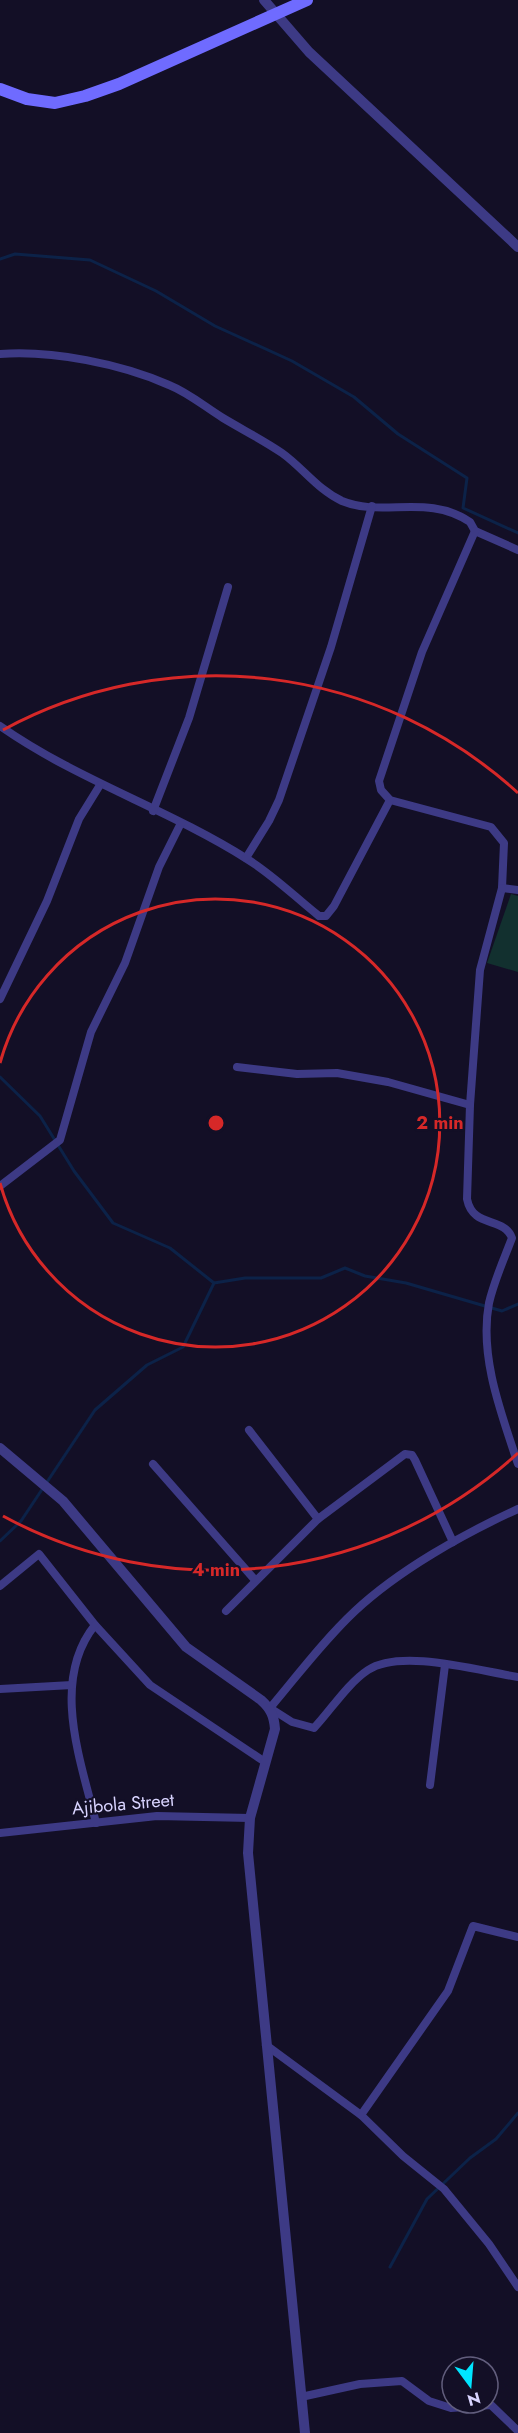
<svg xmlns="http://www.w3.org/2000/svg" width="518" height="2433" viewBox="0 0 518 2433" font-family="Jost,sans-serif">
<rect width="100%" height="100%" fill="#130f26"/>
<path fill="#12302f" d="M511 894 518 896V972L487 963Z"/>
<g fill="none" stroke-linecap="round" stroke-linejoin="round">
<g stroke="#0c2248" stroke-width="3">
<path d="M0 259 15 254 90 260 156 291 215 326 292 361 354 397 398 434 467 478 463 508 518 533"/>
<path d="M0 1077 40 1116 74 1171 113 1223 170 1248 214 1283"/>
<path d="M0 1541 21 1521 95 1410 147 1365 183 1347 214 1283 245 1278H321L345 1268 365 1276 406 1283 502 1311 518 1304"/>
<path d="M390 2267 427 2199 470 2158 496 2139 518 2113"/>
</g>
<g stroke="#3d3a85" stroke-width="8">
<path d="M0 354C52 350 122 364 169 385 189 393 205 407 223 418 243 430 263 440 282 453 303 468 318 490 342 501 383 518 427 493 470 522L475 531 518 550"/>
<path d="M475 531 422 652 379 781 381 790 390 800 491 827 504 843 502 888 480 970 470 1105 467 1199C473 1229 504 1216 512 1238 504 1259 494 1281 489 1303 479 1356 501 1413 518 1464"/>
<path d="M0 726C77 780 168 809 247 859 273 875 295 897 319 916H326L334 906 390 800"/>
<path d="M153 811 189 718 228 587"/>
<path d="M246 858 269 821 279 800 331 647 372 506"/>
<path d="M502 888 518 890"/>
<path d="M0 999 47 901 79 819 100 785"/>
<path d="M237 1067 297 1074 337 1073 388 1082 470 1105"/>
<path d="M0 1186 60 1140 91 1032 125 963 159 867 181 823"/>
<path d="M249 1430 318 1519"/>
<path d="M153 1464 255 1580"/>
<path d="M518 1509C463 1534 399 1570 355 1611 324 1640 297 1676 270 1708L292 1722 314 1728C331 1710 347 1684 368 1670 401 1648 479 1671 518 1677"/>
<path d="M0 1586 39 1554 95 1625 150 1685 265 1762"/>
<path d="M226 1611 318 1519 405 1454 412 1455 415 1460 453 1542"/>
<path d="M95 1625C50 1681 81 1761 96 1823"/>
<path d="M0 1689 72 1685"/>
<path d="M430 1785 445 1665"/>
<path d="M0 1833 157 1816 250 1818"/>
<path d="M266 2045 361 2115 403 2156 444 2189 489 2244 518 2287"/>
<path d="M361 2115 448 1991 473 1926 518 1937"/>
<path d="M301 2397 360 2384 402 2381 429 2401 451 2408 491 2405 518 2431"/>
</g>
<g stroke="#3d3a85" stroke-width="10">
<path d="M264 0 309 52 518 247"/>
<path d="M0 1448 63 1501 186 1647 261 1700C271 1709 274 1716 275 1729L250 1818 248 1853 305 2433"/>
</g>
<path stroke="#6f6bff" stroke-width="12" d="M0 89 27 99 55 103 85 96 119 84 307 0"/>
</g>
<g fill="none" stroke="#d62828" stroke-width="3">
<path d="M0 1063A224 224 0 1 1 0 1183"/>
<path d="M518 1453A447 447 0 0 1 3 1516M3 730A447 447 0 0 1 518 793"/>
</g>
<g text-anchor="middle" stroke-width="4.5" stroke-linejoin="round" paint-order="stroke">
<g font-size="18" fill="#d9d4ff" stroke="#130f26">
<text transform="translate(123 1804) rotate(-5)" y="6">Ajibola Street</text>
</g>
</g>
<circle cx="216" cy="1123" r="9" fill="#d62828" stroke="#130f26" stroke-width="3"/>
<g font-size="18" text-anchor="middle" font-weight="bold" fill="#d62828" stroke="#130f26" stroke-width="4.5" stroke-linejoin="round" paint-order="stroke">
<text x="440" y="1129">2 min</text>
<text x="216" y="1576">4 min</text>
</g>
<g transform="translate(470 2385) rotate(164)"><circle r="28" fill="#130f26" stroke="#625e7d" stroke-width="1.5"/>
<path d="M0-4.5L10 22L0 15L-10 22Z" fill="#00e5ff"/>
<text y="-9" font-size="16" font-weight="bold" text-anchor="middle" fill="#d9d4ff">N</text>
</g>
</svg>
